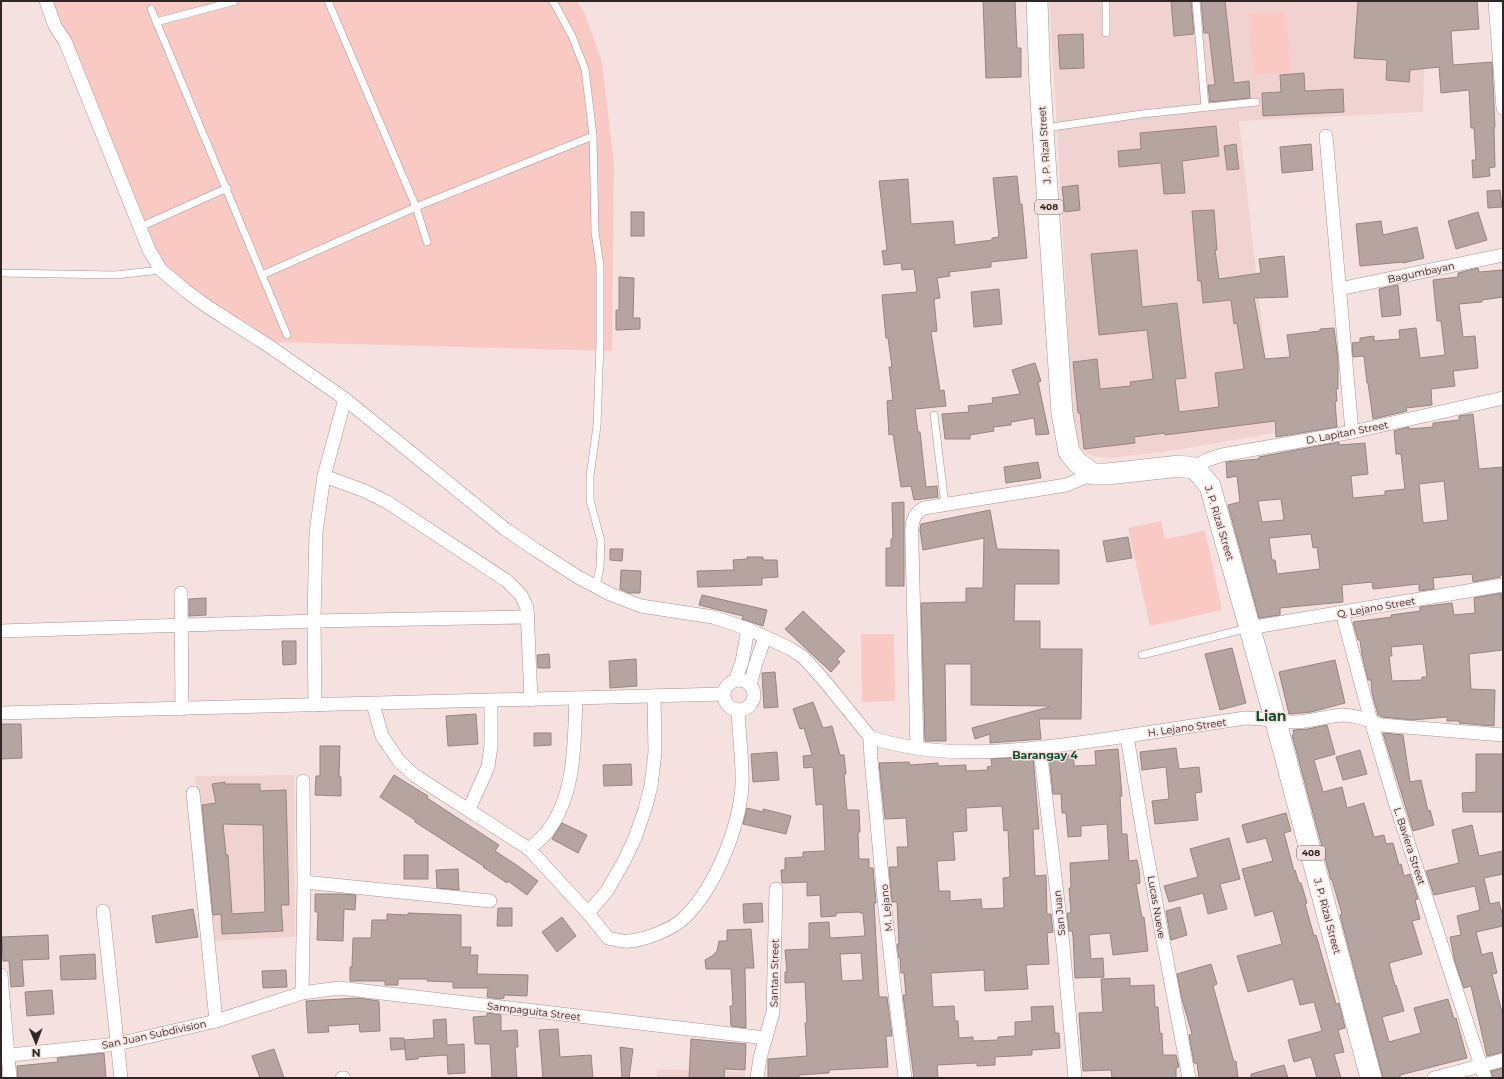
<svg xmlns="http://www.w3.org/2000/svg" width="1504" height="1079" viewBox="0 0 1504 1079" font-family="Montserrat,sans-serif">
<rect width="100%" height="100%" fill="#f5e1df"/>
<g fill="#f0d3d0">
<path d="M1049 1H1426L1423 112 1239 121 1274 433 1176 450 1110 458 1092 456 1082 449 1073 431 1058 142Z"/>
<path d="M294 775 295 937 213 941 195 776Z"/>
<path d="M657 1069 745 1072V1078H657Z"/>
</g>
<g fill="#f9cac4">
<path d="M52 1H577L585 14 602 62 614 164 612 351 275 342 193 289 169 269 160 258 117 159Z"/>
<path d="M1286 11 1291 72 1253 75 1248 14Z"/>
<path d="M1161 521 1165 539 1205 531 1222 610 1150 626 1128 528Z"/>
<path d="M861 634H894L895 701 862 702Z"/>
</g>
<g fill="#b6a4a1" stroke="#978583" fill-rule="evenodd">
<path d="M983 1H1015L1017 48H1021V77L986 78Z"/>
<path d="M1171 1H1191L1194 34 1174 36Z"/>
<path d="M1201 1H1225L1234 83 1249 81 1250 98 1210 102 1208 85H1215L1209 33H1204Z"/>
<path d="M1358 1H1477L1479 29 1451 31 1453 65 1492 62 1495 127H1494L1495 167 1489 168 1490 176 1473 178 1472 160H1476L1474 128H1471L1469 90 1441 93 1439 67 1410 70 1409 82 1386 80 1387 60 1354 58Z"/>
<path d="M1083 34 1084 68 1060 69 1058 35Z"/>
<path d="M1304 73 1305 91 1343 89 1344 112 1263 116 1262 93 1281 92 1280 75Z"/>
<path d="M1216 126 1219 156 1182 161 1185 193 1164 194 1161 163 1119 167 1118 151 1141 149 1140 133Z"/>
<path d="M1236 144 1239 169 1227 170 1224 146Z"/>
<path d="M1311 144 1313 170 1282 173 1280 147Z"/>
<path d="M1017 176 1020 204H1022L1027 258 991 262V267L949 272 950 276 937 278 940 298 934 299 937 331 931 332 940 391 944 390 946 406 915 409 918 432H920L926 487 937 486 938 497 914 500 911 486 901 487 893 434 889 435 887 401 893 400 889 367H892L888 338H886L882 295 917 292 914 269 902 270 901 263 884 265 882 251 887 250 879 181 908 179 911 224 953 221 955 245 992 240V238L999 237 993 178Z"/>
<path d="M1078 185 1080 210 1065 212 1062 187Z"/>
<path d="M1500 190 1502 207 1488 208 1487 191Z"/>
<path d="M1214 210 1217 250H1215L1219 279 1261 273 1259 259 1284 256 1288 297 1254 298 1265 359 1290 357 1287 335 1320 331V329L1334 328 1338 359V389H1336L1337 401 1335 402 1337 427 1276 437 1275 421 1165 435V433L1134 437 1135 443 1084 449 1080 413H1078L1073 362 1097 359 1100 389 1131 386 1130 382 1153 379 1147 330 1099 335 1091 254 1137 250 1142 307 1177 303 1186 378 1175 379 1179 412 1219 407 1215 373 1244 369 1237 323 1234 324 1231 300 1203 303 1201 281H1198L1192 211Z"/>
<rect x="631" y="212" width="13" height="24"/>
<path d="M1478 212 1487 240 1456 249 1448 221Z"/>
<path d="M1381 221 1383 235 1417 227 1424 258 1403 263V262L1360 266 1356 224Z"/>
<path d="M1478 268 1479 272 1503 270V297L1482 300V302L1459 304 1463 337 1475 336 1478 368 1453 371 1455 386 1431 389 1432 405 1406 408 1407 411 1373 419 1368 383H1367L1364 356 1353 357 1352 343 1360 342V338L1374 336V341L1400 339 1399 330 1416 328 1420 358 1445 355 1441 321H1437L1433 280 1458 277V273Z"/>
<path d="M619 277 634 278 633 318H640V329L616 330V310H619Z"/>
<path d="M1397 285H1398L1401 315 1382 317 1379 289Z"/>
<path d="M999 289 1002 324 974 327 971 292Z"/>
<path d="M1035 363 1041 381 1038 382 1049 434 1036 435 1034 418 1011 422V425L993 427 994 431 970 435V439H945L942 414 969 412 968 406 993 403 992 398 1020 394 1012 370Z"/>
<path d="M1473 414 1479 469 1503 467V575H1500V577L1473 582 1472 574 1433 578 1434 589 1419 591V584L1373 589 1372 582 1342 585 1343 602 1280 608V615L1259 618 1228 505 1240 502 1237 476 1227 478 1226 462 1259 459V457L1339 442V445L1365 443 1368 474 1351 476 1353 498 1385 495V491L1405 489 1401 454H1396L1394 431 1409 427V429L1433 427V423L1459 420V416ZM1444 481 1448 520 1423 523 1419 484ZM1281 499 1284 520 1262 522 1258 501ZM1311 534 1313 548 1317 547 1320 569 1277 574 1275 560H1272L1269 538Z"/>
<path d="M1038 462 1041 478 1006 483 1004 467Z"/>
<path d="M904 502V586H886V548H891V539H893L892 503Z"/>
<path d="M990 510 997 549 1059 550V584H1015L1014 621H1040V649H1082L1081 719H1039L1041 739 990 743V734L975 739 972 728 1049 707V706L971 705V664H945L946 741H925L921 603 966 602V588H983L984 538 923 550 920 530 921 524Z"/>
<path d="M1128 537 1132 558 1107 562 1103 541Z"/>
<path d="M610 549H623L622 561 610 560Z"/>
<path d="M747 557H763V560H777L778 577 762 578V585L698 587 697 571 734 570 733 560 747 559Z"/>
<path d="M621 570 641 571 640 593H629L620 589Z"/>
<path d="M1501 593 1503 608V650L1469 654 1471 689 1495 690 1494 726 1459 723V721H1447V717L1412 720 1383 717 1378 715 1372 693 1371 680H1368L1362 655 1360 640H1358L1353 622 1392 617 1391 615 1420 611V607L1452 603 1454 615 1475 613 1474 598ZM1423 644 1427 677H1422V680L1392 681 1389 656H1392L1391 647Z"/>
<path d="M702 595 767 610 763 626 742 619 743 616 699 605Z"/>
<path d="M206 598V615L189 616V599Z"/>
<path d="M803 611 845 651 837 659 840 662 831 672 785 629Z"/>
<path d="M282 641H296V664L283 665Z"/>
<path d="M1232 648 1246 703 1220 710 1205 654Z"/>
<path d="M549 654 550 668H538L537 655Z"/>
<path d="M636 659 637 686 610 688 609 661Z"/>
<path d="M1335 660 1345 703 1311 712 1289 714 1279 672Z"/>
<path d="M775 672 778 707 764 708 762 673Z"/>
<path d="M813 702 823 728 832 726 840 755H844L846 774H844L847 810H859L860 832H858L859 859H869V868H873L876 903H874L879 997H887L892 1036H886L888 1067 829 1070V1073L799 1075V1078H768V1059L807 1056 805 1023H807L805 982 785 983V972H787L785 950 809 949V923L829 922 830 938 865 936 863 913H860V912L836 913V916L821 917 820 895 807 896V882L782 883 781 870H785V858L803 857V852L825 851 823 804 816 805 813 767 804 768 803 756 812 755 804 728 800 729 793 709ZM861 953 863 980 842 981 840 954Z"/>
<path d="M476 714 478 744 448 746 446 716Z"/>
<path d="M1 724H21L22 758 1 759Z"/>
<path d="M1327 725 1335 754 1314 760 1323 792 1342 787 1347 808 1364 803 1374 837 1384 835 1386 844 1393 843 1399 865 1401 864 1404 876 1410 874 1418 899 1415 900 1420 919 1412 921 1422 954 1389 963 1395 986 1396 985 1404 1011 1382 1017 1389 1042 1421 1033 1414 1008 1448 999 1454 1019 1456 1018 1467 1058 1400 1075V1078H1383L1340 915 1342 914 1332 880H1331L1292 735H1294L1293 730 1308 729Z"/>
<path d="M534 733H551V745L534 746Z"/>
<path d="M1383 733 1403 735 1410 782 1421 780 1428 811 1430 810 1434 825 1413 831Z"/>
<path d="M320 746H340L339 777H341V796L315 795 316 776H320Z"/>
<path d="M1176 748 1179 769 1199 767 1202 792 1195 793 1198 820 1155 824 1152 801 1169 799 1166 767 1142 770 1140 752Z"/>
<path d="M1118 749 1122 796H1120L1122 834H1127L1129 861 1137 860 1139 869 1140 883 1136 884 1141 912 1142 917H1144L1148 951 1113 955 1110 933 1089 935 1091 959 1103 958 1104 977 1075 978 1073 936 1072 931H1069L1067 913H1071L1069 888H1071L1070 863 1109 860 1107 824 1081 826V836L1068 837 1066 813H1062L1061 794H1053L1049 756 1074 755V766L1096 765 1095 751Z"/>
<path d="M1360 750 1367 774 1343 780 1336 757Z"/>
<path d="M777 752 779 780 753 782 751 754Z"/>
<path d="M1476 754H1503V812H1463L1462 793 1476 792Z"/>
<path d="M1033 756 1039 829H1033L1035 876 1046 875 1047 914H1051L1053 932 1047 933 1049 964 1026 965 1028 989 985 991 984 970 931 973 933 1007 954 1006 955 1021H958L959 1038 973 1037V1041L998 1040V1037L1015 1036V1022L1032 1021 1031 1007 1053 1006 1055 1033H1059L1060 1048 1032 1050V1055L995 1057V1065L977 1066V1063L937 1065 938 1078H914L903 995H906L904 973H901L900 958H899L897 944H899L897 902H892L889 867H898L897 847H908L906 818 885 819 879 763 909 762 910 765 938 763V766L966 765V771L988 770 987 767 992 766 991 759ZM1002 806 1004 831 1008 830 1010 877 1003 878 1004 908 982 909 981 899 950 901V891H939L937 861 955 860 953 832 967 831 966 808Z"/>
<path d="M631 764 632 785 604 786 603 765Z"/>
<path d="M394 775 428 796 427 798 499 845 495 851 518 866 538 881 527 895 508 881 507 883 483 867H485L415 822V820L380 797Z"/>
<path d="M225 782V784H260V791L286 790 289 905H281L283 931 222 934 221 914 213 915 202 805 216 803 212 784ZM223 824 263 825 265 912 232 914 228 855H226Z"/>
<path d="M747 808 763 812V809L791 816 786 834 743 824Z"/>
<path d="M1286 813 1291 831 1284 833 1294 871 1295 870 1299 883H1301L1307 903 1305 904 1314 936 1316 935 1336 1004 1339 1003 1345 1028 1338 1030 1344 1052 1334 1054 1341 1078H1317L1311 1057 1294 1062 1288 1040 1322 1031 1314 1002 1300 1005 1293 979 1248 992 1237 956 1282 944 1273 911 1255 916 1242 869 1273 861 1266 838 1247 843 1242 825Z"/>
<path d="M562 823 587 835 578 853 552 839Z"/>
<path d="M1472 825 1479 856 1503 851V874L1484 878 1490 904 1499 902 1503 917V926L1476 932 1482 955 1492 952 1497 973 1492 974 1503 1016V1052L1487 1056 1471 986 1464 988 1455 962 1450 937 1461 935 1457 916 1480 910 1475 886 1434 895 1426 871 1459 863 1452 830Z"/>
<path d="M1229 838 1240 879 1220 884 1227 909 1208 914 1203 893 1169 902 1164 886 1198 877 1190 849Z"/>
<rect x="404" y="855" width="24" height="24"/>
<path d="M458 869 459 890 437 888 436 870Z"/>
<path d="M315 894H341L356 895 355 910 344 909 343 941 317 940 318 912H315Z"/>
<path d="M762 903 763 922 744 923 743 904Z"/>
<path d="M1180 907 1187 935 1171 940 1166 911Z"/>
<path d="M498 908H512V926H497Z"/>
<path d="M193 909 198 937 156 943 152 916Z"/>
<path d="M408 913 461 915V947H471L470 955H478L477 974 528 975 527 996 504 995V998L500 999 487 997 488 988H453V982L427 981V979H398V985H385V981H350V967H352L353 938H371L372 920H387V914L408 915Z"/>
<path d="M562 917 576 936 557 952 542 932Z"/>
<path d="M751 929 754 968H745L746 1028 731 1026 730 1006H733L731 969H706L705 960 712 956 717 951 719 941H727V930Z"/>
<path d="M48 935 49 959 22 960 24 986 11 987 9 961H3L2 937Z"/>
<path d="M95 954 96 979 61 980 60 956Z"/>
<path d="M1211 964 1217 984 1213 986 1234 1062 1236 1061 1238 1078H1199L1197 1063H1194L1189 1035 1192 1034 1182 999 1177 974Z"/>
<path d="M286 970 287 987 263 988 262 971Z"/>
<path d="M1130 978V986L1154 985 1155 1007H1158L1160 1034 1162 1033 1163 1055H1176L1179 1067 1176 1068V1078H1112L1111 1070 1083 1071 1079 1013 1103 1012 1101 979Z"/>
<path d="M52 990 54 1014 27 1016 25 992Z"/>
<path d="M359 998 379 1001 380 1031 360 1032 359 1024 328 1026 329 1032 308 1033 306 1001Z"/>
<path d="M487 1013 501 1015V1031L517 1030 518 1047H515L517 1078H492L490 1044H475L473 1017 487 1016Z"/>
<path d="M446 1019 447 1045 464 1044 465 1073 448 1074 447 1055 418 1057V1059L406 1060 404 1040 434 1038 433 1020Z"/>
<path d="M558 1029 560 1057 591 1055 593 1078H543L539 1030Z"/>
<path d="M390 1038H404L405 1049 391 1050Z"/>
<path d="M691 1039 746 1044 745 1070 725 1069 724 1078H689Z"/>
<path d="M620 1047 633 1049 629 1078H622Z"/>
<path d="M274 1049 284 1078H260L252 1056Z"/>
<path d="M104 1053 106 1078H18L17 1066 58 1062 57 1058Z"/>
<path d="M1284 1065 1288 1078H1251V1074Z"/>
<path d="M1503 1068V1078H1493L1491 1071Z"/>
</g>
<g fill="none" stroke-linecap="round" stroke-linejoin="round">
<defs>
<g id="lane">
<path d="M328 1 416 207 427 242"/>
<path d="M553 1 572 36 585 69 593 136 595 232 600 266V343L597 426 590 476V500L601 541 600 567 596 586"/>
<path d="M1106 1V33"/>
<path d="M1196 1 1205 107"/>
<path d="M151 9 287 335"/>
<path d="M156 22 235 1"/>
<path d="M1045 128 1142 114 1256 102"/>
<path d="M140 227 227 188"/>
<path d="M1 273 115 275 161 270"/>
<path d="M262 275 416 207 593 136"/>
<path d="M934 415 945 505"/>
<path d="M1142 655 1248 628"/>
</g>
<g id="street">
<path d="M46 1 55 26 65 41 149 250 161 270 186 291 208 307 269 346 345 399 505 529 536 550 578 577 610 594 641 606 713 617 748 629 791 649 804 658 823 679 870 737"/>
<path d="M1495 1 1503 108"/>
<path d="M1326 136 1352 432"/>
<path d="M1339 289 1503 255"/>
<path d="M1193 468 1207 460 1222 455 1352 432 1503 398"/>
<path d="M324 476 365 491 387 502 507 581 521 595 527 608 531 700"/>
<path d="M181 593 182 709"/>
<path d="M1342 612 1371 721 1394 799 1485 1078"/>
<path d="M1249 628 1503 585"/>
<path d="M1 631 314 621 528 617"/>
<circle cx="739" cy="695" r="15"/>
<path d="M735 681 742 662 748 629"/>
<path d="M750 685 755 666 765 637"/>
<path d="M373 704 382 736 399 761 414 775 529 849 588 913 608 938C614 939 622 942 629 941 645 940 673 929 684 918 715 888 739 829 742 786 743 763 739 735 738 710"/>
<path d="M315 705 314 621 316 532 324 476 345 399"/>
<path d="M1 713 723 694"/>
<path d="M1127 736 1144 839 1189 1078"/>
<path d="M870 737C945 763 1037 749 1113 738 1157 731 1201 725 1245 718 1262 718 1278 722 1295 722 1311 722 1326 716 1342 715 1355 715 1369 720 1381 725L1503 735"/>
<path d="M870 737 871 759 885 909 905 1078"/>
<path d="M917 748 912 545C912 529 909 516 924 508L1066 485 1093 474"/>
<path d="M1040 749 1063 945 1075 1078"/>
<path d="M193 793 216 1021"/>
<path d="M469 809 488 767 491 745V701"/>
<path d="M529 849C535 844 542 838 547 832 576 794 574 744 576 698"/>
<path d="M304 882 490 901"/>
<path d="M103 911 121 1078"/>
<path d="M588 913 607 891 624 861 635 838 645 809 651 786 655 752 654 696"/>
<path d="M1 975 10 1078"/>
<path d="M302 993 304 882 303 781"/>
<path d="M1 1056 117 1044 216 1021 302 993 339 988 766 1038"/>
<path d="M342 1078H344"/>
<path d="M757 1078 760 1058 773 1012 776 889"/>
<path d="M1434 1078 1503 1060"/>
</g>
<path id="primary" d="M1037 1 1040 85 1062 413 1069 452 1077 462 1093 474H1107L1180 466 1193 468 1199 473 1210 486 1276 722 1371 1078"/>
</defs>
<use href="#lane" stroke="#a89593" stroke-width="8"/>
<use href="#street" stroke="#a89593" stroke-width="14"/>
<use href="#primary" stroke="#a89593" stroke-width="22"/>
<use href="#lane" stroke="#fff" stroke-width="7"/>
<use href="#street" stroke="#fff" stroke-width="13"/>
<use href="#primary" stroke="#fff" stroke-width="21"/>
</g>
<g text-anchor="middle" stroke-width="3" stroke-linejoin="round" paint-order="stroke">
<g fill="#f5e1df" stroke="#6a5f5e" stroke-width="1">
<rect x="1035" y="200" width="28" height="14" rx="3"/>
<rect x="1297" y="846" width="28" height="14" rx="3"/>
</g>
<g font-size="9" font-weight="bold" fill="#2e2726">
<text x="1049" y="210">408</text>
<text x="1311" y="856">408</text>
</g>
<g font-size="10" fill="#2e2726" stroke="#f5e1df">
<text transform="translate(1044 145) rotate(-94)" y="4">J. P. Rizal Street</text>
<text transform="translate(1421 272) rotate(-12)" y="4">Bagumbayan</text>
<text transform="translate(1347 432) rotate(-11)" y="4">D. Lapitan Street</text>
<text transform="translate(1220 523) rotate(73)" y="4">J. P. Rizal Street</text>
<text transform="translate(1376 607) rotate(-10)" y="4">Q. Lejano Street</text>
<text transform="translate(1187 727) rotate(-8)" y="4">H. Lejano Street</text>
<text transform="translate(1410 846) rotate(72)" y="4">L. Baviera Street</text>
<text transform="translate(1157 907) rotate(80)" y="4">Lucas Nueve</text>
<text transform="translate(886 908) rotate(-96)" y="4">M. Lejano</text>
<text transform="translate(1059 913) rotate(-96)" y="4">San Juan</text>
<text transform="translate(1328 916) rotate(75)" y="4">J. P. Rizal Street</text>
<text transform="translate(774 973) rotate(-89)" y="4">Santan Street</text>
<text transform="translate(534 1011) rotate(7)" y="4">Sampaguita Street</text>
<text transform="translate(154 1034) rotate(-12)" y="4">San Juan Subdivision</text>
</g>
<g font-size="11" font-weight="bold" fill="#124f31" stroke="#f5e1df">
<text x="1045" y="759">Barangay 4</text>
</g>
<g font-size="14" font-weight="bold" fill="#124f31" stroke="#f5e1df">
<text x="1271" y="721">Lian</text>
</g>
</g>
<rect width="1504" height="1079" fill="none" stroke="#2e2726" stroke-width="4"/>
<g transform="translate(36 1043) rotate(179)" stroke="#f5e1df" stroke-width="3" paint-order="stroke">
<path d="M0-3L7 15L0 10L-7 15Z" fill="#2e2726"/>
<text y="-6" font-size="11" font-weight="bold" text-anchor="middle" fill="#2e2726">N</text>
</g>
</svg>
